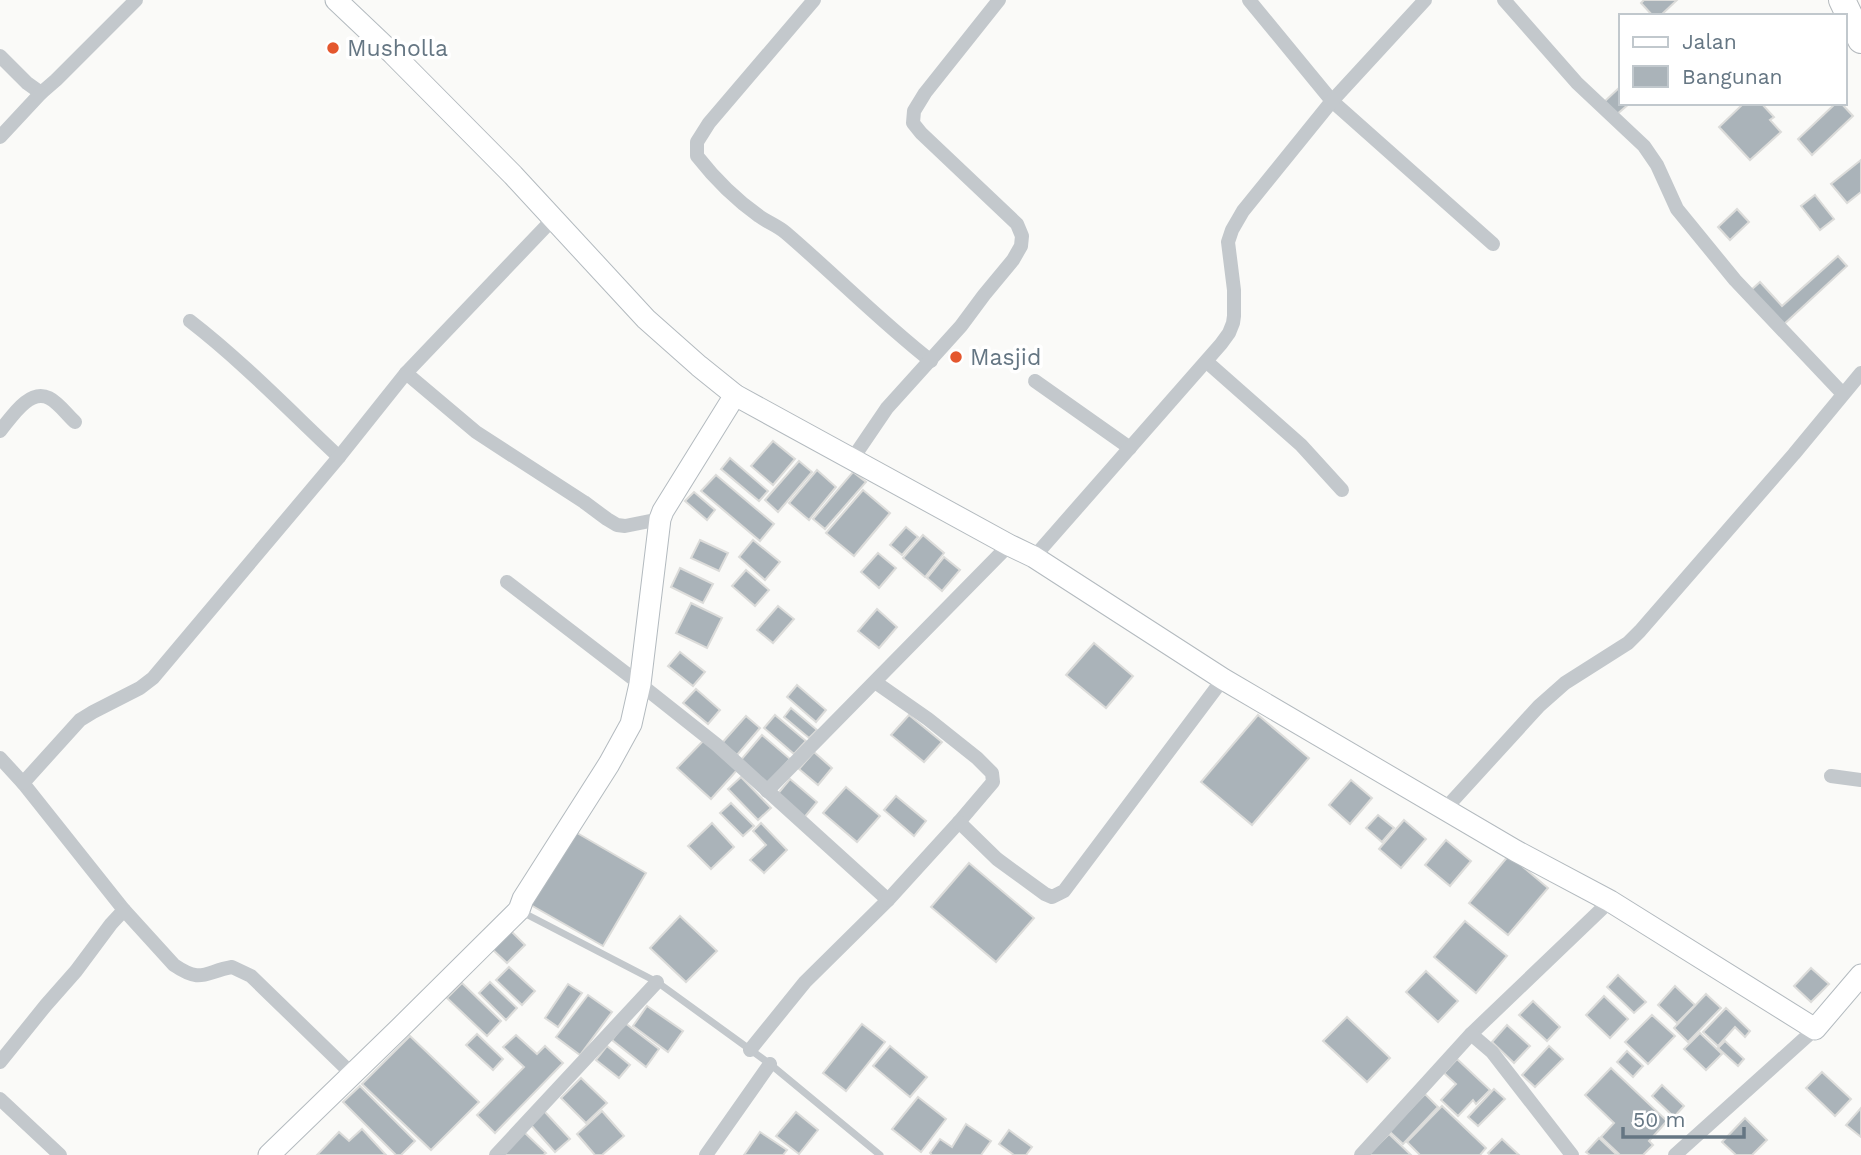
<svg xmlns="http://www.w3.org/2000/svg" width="1861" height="1155" viewBox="0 0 1861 1155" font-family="'Work Sans',sans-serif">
<rect width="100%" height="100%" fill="#fafaf8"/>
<g fill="#aab3b9" stroke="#dcdcda" stroke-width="2">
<path d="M1644 0H1677L1660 16H1653L1641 3Z"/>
<path d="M1621 86V103H1630L1616 115 1604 102Z"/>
<path d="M1744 103H1761L1774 117 1770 120 1781 132 1750 160 1719 127Z"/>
<path d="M1836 103H1841L1853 116 1812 155 1798 139Z"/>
<path d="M1861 160V192L1847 203 1831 184Z"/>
<path d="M1815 195 1834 219 1820 230 1801 206Z"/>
<path d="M1737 209 1749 222 1730 240 1718 227Z"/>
<path d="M1838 256 1847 266 1782 326 1750 291 1760 282 1782 306Z"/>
<path d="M773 441 795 459 773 485 751 466Z"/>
<path d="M730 458 768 491 759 501 721 469Z"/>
<path d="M799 461 812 472 778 512 765 500Z"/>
<path d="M817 470 836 487 809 520 789 503Z"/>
<path d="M853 472 866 482 825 529 813 519Z"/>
<path d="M716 475 774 524 760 541 701 491Z"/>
<path d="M863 490 890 513 854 556 826 533Z"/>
<path d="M694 492 715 510 707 520 685 501Z"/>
<path d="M906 527 918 537 902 555 890 545Z"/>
<path d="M923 535 944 553 925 577 903 558Z"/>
<path d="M700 540 728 553 719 571 691 558Z"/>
<path d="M753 540 780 562 765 580 739 557Z"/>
<path d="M878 553 896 568 879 588 861 572Z"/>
<path d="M944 557 960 570 942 591 927 578Z"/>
<path d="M680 568 713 584 703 603 671 587Z"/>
<path d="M746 570 769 590 755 606 732 586Z"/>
<path d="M691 603 722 618 707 648 676 633Z"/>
<path d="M778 606 794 619 773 643 757 630Z"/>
<path d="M877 609 897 627 879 648 858 631Z"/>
<path d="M1094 643 1133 676 1106 708 1066 675Z"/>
<path d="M680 652 705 672 693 686 668 666Z"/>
<path d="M797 685 826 710 816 722 787 697Z"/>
<path d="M696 689 720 710 708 724 683 703Z"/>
<path d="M791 708 817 730 809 738 784 717Z"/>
<path d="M775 715 806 741 794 754 764 728Z"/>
<path d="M909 715 942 742 924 762 891 735Z"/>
<path d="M1258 715 1309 758 1252 825 1201 782Z"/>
<path d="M746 716 760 728 737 755 722 743Z"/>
<path d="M762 735 790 759 768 784 740 761Z"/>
<path d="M705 739 738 769 711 799 677 768Z"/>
<path d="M814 752 832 768 818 785 799 769Z"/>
<path d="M741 777 771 808 758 820 728 789Z"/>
<path d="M790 779 817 802 803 819 776 796Z"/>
<path d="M1351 780 1372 798 1350 824 1329 805Z"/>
<path d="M846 787 880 816 857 842 823 813Z"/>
<path d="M896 796 926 821 914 836 884 810Z"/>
<path d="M731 803 754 826 743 836 720 813Z"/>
<path d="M1378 815 1394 828 1382 842 1366 828Z"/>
<path d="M1404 820 1426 839 1401 868 1379 849Z"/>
<path d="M712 823 734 847 711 869 688 846Z"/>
<path d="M761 823 787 850 764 873 750 860 766 845 753 831Z"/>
<path d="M572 830 646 873 603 946 529 904Z"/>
<path d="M1446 840 1471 861 1450 886 1425 865Z"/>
<path d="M1509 855 1548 888 1508 935 1469 903Z"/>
<path d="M969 863 1034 918 996 962 931 907Z"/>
<path d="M680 916 717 951 686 982 650 948Z"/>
<path d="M1465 921 1507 956 1476 993 1434 957Z"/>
<path d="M510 930 525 945 507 963 492 949Z"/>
<path d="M509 967 535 991 522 1005 496 980Z"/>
<path d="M1811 968 1829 984 1811 1002 1794 986Z"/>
<path d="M1426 971 1458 1001 1438 1022 1406 992Z"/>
<path d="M1618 975 1646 1002 1634 1013 1607 987Z"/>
<path d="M490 982 517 1008 506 1020 479 993Z"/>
<path d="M462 983 501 1021 487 1036 447 998Z"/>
<path d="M568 984 582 993 558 1027 545 1018Z"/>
<path d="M1675 986 1695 1005 1677 1023 1658 1005Z"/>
<path d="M1706 994 1721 1008 1688 1042 1674 1028Z"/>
<path d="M588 995 612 1012 580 1055 556 1037Z"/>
<path d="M1604 996 1628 1019 1610 1038 1586 1015Z"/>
<path d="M1533 1001 1560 1027 1547 1041 1519 1015Z"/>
<path d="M647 1006 683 1031 668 1052 633 1026Z"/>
<path d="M1726 1008 1750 1031 1745 1037 1735 1027 1718 1046 1703 1032Z"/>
<path d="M1652 1015 1675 1036 1648 1064 1625 1042Z"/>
<path d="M1347 1017 1390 1058 1367 1082 1323 1041Z"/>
<path d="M625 1023 659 1049 646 1067 612 1040Z"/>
<path d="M862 1024 885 1042 846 1091 823 1073Z"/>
<path d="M1507 1025 1530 1046 1514 1063 1492 1042Z"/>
<path d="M1700 1033 1722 1054 1706 1070 1684 1049Z"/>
<path d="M477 1034 503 1059 493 1070 466 1045Z"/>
<path d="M516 1035 537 1054 545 1046 563 1063 495 1133 477 1115 524 1067 503 1047Z"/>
<path d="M410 1036 479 1102 431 1150 362 1084Z"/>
<path d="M1725 1041 1744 1059 1738 1066 1718 1048Z"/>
<path d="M607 1046 630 1065 619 1078 596 1060Z"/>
<path d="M890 1046 927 1077 910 1097 873 1066Z"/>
<path d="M1549 1046 1563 1059 1535 1087 1522 1075Z"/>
<path d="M1627 1051 1643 1066 1633 1077 1617 1062Z"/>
<path d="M1457 1059 1490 1090 1476 1104 1473 1100 1458 1116 1441 1100 1456 1084 1444 1073Z"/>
<path d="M1611 1068 1667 1121 1649 1141 1653 1145 1643 1155H1620L1601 1137 1614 1123 1585 1095Z"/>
<path d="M1822 1072 1851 1099 1835 1116 1806 1088Z"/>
<path d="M581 1078 607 1103 586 1123 561 1098Z"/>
<path d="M1662 1085 1684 1106 1674 1117 1652 1096Z"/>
<path d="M360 1086 415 1141 401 1155H396L343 1102Z"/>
<path d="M1494 1089 1505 1099 1478 1126 1468 1117Z"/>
<path d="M1425 1094 1438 1107 1403 1144 1389 1131Z"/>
<path d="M918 1097 946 1119 921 1152 892 1129Z"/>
<path d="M1442 1106 1486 1148 1480 1155H1420L1407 1142Z"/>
<path d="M1861 1108V1137L1846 1125Z"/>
<path d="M544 1111 570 1139 555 1152 530 1124Z"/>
<path d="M602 1111 624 1136 602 1155H595L577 1134Z"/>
<path d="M796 1112 818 1130 799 1154 776 1136Z"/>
<path d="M1745 1118 1767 1140 1752 1155H1736L1722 1142Z"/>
<path d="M966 1124 991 1141 981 1155H932L930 1153 940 1139 952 1147Z"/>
<path d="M362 1129 386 1155H317L339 1132 349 1141Z"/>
<path d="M1009 1130 1032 1147 1026 1155H1014L999 1144Z"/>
<path d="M524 1132 546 1153 543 1155H501Z"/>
<path d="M760 1132 787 1150 783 1155H744Z"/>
<path d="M1389 1134 1411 1155H1368Z"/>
<path d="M1599 1138 1617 1155H1590L1586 1152Z"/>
<path d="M1502 1139 1519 1155H1490L1488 1153Z"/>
</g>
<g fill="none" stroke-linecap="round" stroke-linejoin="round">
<defs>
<g id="secondary">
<path d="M336 0 393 54 513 175 646 319 699 366 735 395 1009 545 1034 557 1223 679 1516 851 1610 901 1815 1029 1861 975"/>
<path d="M269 1155 400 1028 519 910 523 899 609 764 631 724 640 684 660 519 663 511 735 395"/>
</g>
<path id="highway" d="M1842 0 1861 40"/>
</defs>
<use href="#secondary" stroke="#b3babf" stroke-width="23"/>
<use href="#highway" stroke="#b4b9bd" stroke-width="28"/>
<path stroke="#c3c8cc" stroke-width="7" d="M522 912 657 982 770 1064 880 1155"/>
<g stroke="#c3c8cc" stroke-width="14">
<path d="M814 0 709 123 697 142V156C715 179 735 199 759 216 767 222 778 226 786 233 835 275 880 321 931 361"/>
<path d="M1249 0 1332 101 1493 244"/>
<path d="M1504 0 1577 83 1644 146 1657 165 1677 209 1735 280 1842 393"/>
<path d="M0 56 27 83 41 93 56 80 136 0"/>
<path d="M0 137 41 93"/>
<path d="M190 321C243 362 290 411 339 457"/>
<path d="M1207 362 1301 445 1342 490"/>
<path d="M406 373 476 432 584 502 607 519 617 525 625 526 660 519"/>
<path d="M1035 381 1130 448"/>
<path d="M0 431C11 418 29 388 49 398 59 403 67 415 75 422"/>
<path d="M853 458 887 408 961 326 984 295 1013 260 1021 246 1022 236 1017 224 921 133 913 123 914 111 925 93 999 0"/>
<path d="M1034 557 1221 344 1229 333 1233 323 1234 316V290L1228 242 1232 230 1243 211 1332 101 1425 0"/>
<path d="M507 582 640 684 717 745 888 900 805 982 750 1050"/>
<path d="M875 682 928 719 977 758 992 773 993 782 959 822 888 900"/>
<path d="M0 758 23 783 124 910 111 924 76 971 46 1005 0 1062"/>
<path d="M1831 776 1861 780"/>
<path d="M23 783 80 720 93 712 140 688 153 678 339 457 406 373 553 219"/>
<path d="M767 791 1009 545"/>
<path d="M1445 809 1539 706 1565 683 1628 643 1640 631 1794 454 1861 373"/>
<path d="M959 822 997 859 1045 894 1052 897 1064 891 1223 679"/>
<path d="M124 910 174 965C202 984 204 972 232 967L251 976 352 1074"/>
<path d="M1471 1034 1610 901"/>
<path d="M0 1099 60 1155"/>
<path d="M496 1155 657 982"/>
<path d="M706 1155 770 1064"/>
<path d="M1361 1155 1471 1034 1492 1052 1572 1155"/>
<path d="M1675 1155 1815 1029"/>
</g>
<use href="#secondary" stroke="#fff" stroke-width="21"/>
<use href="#highway" stroke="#fff" stroke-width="26"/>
</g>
<g fill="#e4572e" stroke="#fff" stroke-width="2.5">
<circle cx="333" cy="48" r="7"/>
<circle cx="956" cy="357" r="7"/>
</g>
<g text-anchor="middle" stroke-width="7" stroke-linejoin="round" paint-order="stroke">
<g font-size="23" fill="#657683" stroke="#fff" text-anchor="start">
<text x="347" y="56">Musholla</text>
<text x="970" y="365">Masjid</text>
</g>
</g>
<rect x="1619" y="14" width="228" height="91" fill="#ffffff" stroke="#c1c8cd" stroke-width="2"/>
<rect x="1633" y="37" width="35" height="10" fill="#ffffff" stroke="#c1c8cd" stroke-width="2"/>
<text x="1682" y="49" font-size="21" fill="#657683">Jalan</text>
<rect x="1633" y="66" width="35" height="21" fill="#aab3b9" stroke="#c1c8cd" stroke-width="2"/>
<text x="1682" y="84" font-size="21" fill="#657683">Bangunan</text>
<path d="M1623 1127v10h121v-10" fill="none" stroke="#657683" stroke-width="3.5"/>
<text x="1633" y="1127" font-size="21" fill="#657683" stroke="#ffffff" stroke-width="5" paint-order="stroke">50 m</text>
</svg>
